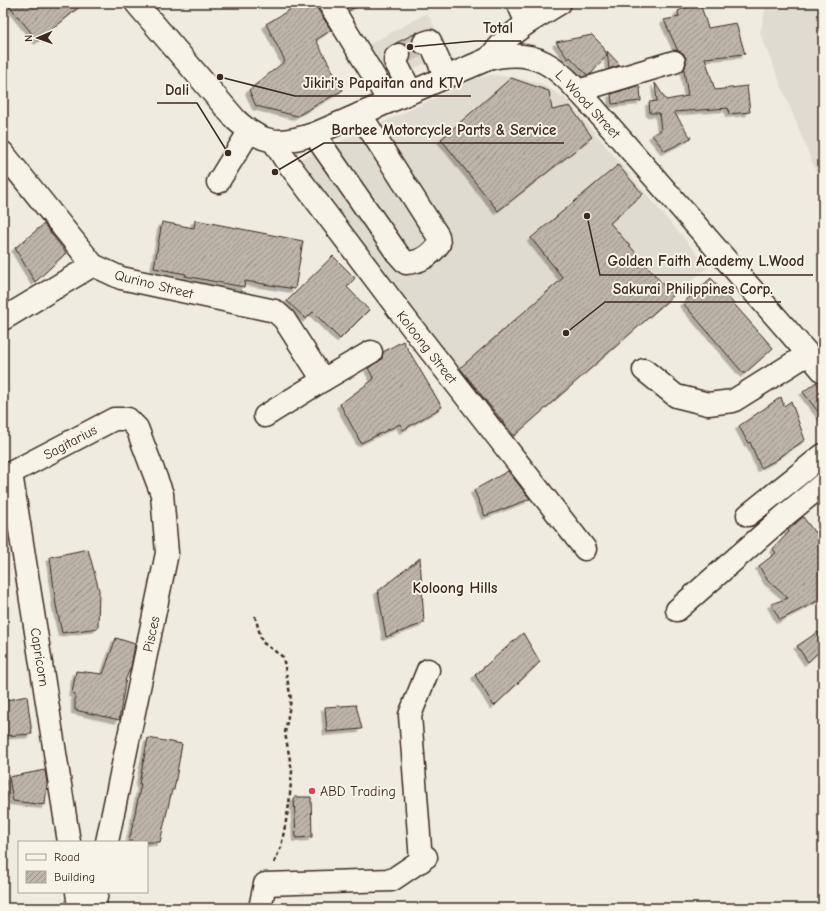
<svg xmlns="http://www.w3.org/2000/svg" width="826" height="911" viewBox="0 0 826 911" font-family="'Comic Neue',sans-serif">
<defs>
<pattern id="building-hatch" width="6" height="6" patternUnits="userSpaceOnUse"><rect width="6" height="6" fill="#bdb5aa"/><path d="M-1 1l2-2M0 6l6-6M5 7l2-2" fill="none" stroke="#9b938a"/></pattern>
<filter id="shadow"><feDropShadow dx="-3.5" dy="3.5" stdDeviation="0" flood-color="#0004"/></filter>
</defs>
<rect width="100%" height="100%" fill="#efebe0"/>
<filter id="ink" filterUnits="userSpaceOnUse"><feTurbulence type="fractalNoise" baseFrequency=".025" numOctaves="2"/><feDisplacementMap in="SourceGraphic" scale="8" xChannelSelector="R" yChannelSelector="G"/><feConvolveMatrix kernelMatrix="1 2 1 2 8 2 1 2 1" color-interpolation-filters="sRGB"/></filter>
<g filter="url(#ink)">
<g fill="#e0dbd0">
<path d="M767 3H823V189L760 33Z"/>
<path d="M427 13 448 51 387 83 366 46Z"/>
<path d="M493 75 514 77 542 84 566 99 708 267 506 441 290 164 401 114 475 79Z"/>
</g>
<g fill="url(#building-hatch)" stroke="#3b2a1e" filter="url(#shadow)">
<path d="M7 3H84L38 41Z"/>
<path d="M301 3H317L318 10 331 30 316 40 343 90 297 116 256 106 249 90 285 61 266 24Z"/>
<path d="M344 3H362L348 11Z"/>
<path d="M696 3H700L708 28 736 23 745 54 705 58 715 90 747 86 750 112 729 114 728 108 674 112 691 138 665 151 652 135 661 130 659 113H650L649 102 657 101 655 83 666 100 688 96 684 70 686 64V58L683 53 678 51 664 20 679 17 678 11Z"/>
<path d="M418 32 414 35 412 41V47L418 54 411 58V54L409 48 404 44 396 43Z"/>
<path d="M592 35 602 45 607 55 591 74 587 75 570 57 568 59 556 42Z"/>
<path d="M607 51 620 65 609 69Z"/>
<path d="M511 78 549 91 552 110 570 106 592 137 498 211 441 139Z"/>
<path d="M638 86 640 88 641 101 612 104 611 94Z"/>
<path d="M618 165 643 194 610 223 673 296 514 436 460 368 563 278 531 238Z"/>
<path d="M195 220 303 241 295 289 245 281 244 287 185 276 186 274 154 268 162 222 194 228Z"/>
<path d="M44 224 66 253 35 282 15 248Z"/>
<path d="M333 256 355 278 347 287 369 310 340 339 313 312 306 319 287 301Z"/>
<path d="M711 278 773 348 744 374 683 303Z"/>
<path d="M403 341 442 407 403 430 400 424 361 443 340 404 374 379 368 368 382 359 383 352Z"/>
<path d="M816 382 823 392V418L803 392Z"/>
<path d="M781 397 784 406 791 401 805 440 779 457 780 458 761 468 750 442 748 443 739 426Z"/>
<path d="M508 471 530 499 485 516 474 490Z"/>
<path d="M803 517 815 533 823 525V598L780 620 771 604 788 598 768 581 759 566 776 553 773 549 789 532 788 530Z"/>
<path d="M88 549 99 590 98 628 62 633 56 605 50 557Z"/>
<path d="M420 558 424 623 386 637 378 591Z"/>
<path d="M818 632 823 642V648L808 662 797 646Z"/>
<path d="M523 633 540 662 494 706 475 675Z"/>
<path d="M116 638 135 644 131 667 126 678 119 720 75 710V694L72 693 76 671 103 674Z"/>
<path d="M27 696 32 734 3 736V701Z"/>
<path d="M356 705 362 729 327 732 325 707Z"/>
<path d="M148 738 182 744 174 790H172L160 842H129L141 784H139Z"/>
<path d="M45 770 47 783 45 805 13 801 9 777Z"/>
<path d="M294 797H311L312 837 296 838Z"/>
</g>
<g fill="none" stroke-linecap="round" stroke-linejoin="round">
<path stroke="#cbc4b9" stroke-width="22" stroke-dasharray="22 11" stroke-linecap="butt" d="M399 55 424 43"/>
<defs>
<g id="minor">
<path d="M329 3 389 101"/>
<path d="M518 3 527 23"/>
<path d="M424 43 430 41 431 44 446 77"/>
<path d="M399 55 396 57 395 61 411 92"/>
<path d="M488 59 506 39 527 23 560 3"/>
<path d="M578 91 674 62"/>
<path d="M314 134 397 253 406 263C421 262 430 256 439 244L438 236 360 114"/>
<path d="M274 142 284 158 411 326 585 549"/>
<path d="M3 153 93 265 121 278 275 311 284 319 323 380"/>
<path d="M218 182 249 132"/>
<path d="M3 319 93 265"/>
<path d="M644 370 676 396 708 404 733 401 808 354"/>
<path d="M265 416 323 380 371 352"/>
<path d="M11 473 69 842"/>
<path d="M3 477 114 419H128L137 428 162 494 167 553 107 842"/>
<path d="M748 515 823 455"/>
<path d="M677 610 783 517 823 484"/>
<path d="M421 861 410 715 428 670"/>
<path d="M77 892 79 908"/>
<path d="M94 908 97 892"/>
<path d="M260 908 265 884 392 880 426 857"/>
</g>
<path id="major" d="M136 3 236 120C263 145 280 145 314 134L488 59C541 46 559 70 592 106L823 371"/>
</defs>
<use href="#minor" stroke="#3b2a1e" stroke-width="25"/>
<use href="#major" stroke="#3b2a1e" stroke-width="25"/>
<path stroke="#3b2a1e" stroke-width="2.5" stroke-dasharray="4 3" stroke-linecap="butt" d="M255 616 262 642 283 657 291 699 285 733 292 771 289 805 281 847 274 863"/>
<use href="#minor" stroke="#f7f3e8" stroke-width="22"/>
<use href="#major" stroke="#f7f3e8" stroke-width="22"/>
</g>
</g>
<circle fill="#d1495b" stroke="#f7f3e8" stroke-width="1.5" cx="312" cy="791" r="4"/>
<g text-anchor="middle" stroke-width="4" stroke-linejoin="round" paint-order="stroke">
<g font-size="14" fill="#3b2a1e" stroke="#f7f3e8">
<text transform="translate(588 104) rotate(47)" y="5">L. Wood Street</text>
<text transform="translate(154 284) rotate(14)" y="5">Qurino Street</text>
<text transform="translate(427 347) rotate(52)" y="5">Koloong Street</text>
<text transform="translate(70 442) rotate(-28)" y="5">Sagitarius</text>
<text transform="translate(151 634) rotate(-78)" y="5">Pisces</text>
<text transform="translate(40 657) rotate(81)" y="5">Capricorn</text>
</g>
<g font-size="14" fill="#3b2a1e" stroke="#f7f3e8" text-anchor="start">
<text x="320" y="796">ABD Trading</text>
</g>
<g font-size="15" font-weight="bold" fill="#3b2a1e" stroke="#f7f3e8">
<text x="455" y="593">Koloong Hills</text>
</g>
</g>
<path fill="none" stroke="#3b2a1e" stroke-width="1.5" d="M410 47L475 41H521M220 77L295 96H471M228 153L197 103H157M275 172L324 143H564M587 216L600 275H813M566 333L605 302H781"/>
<g fill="#3b2a1e" stroke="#f7f3e8" stroke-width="1.5">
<circle cx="410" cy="47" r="4"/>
<circle cx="220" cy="77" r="4"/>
<circle cx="228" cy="153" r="4"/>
<circle cx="275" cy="172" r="4"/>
<circle cx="587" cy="216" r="4"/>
<circle cx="566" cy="333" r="4"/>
</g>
<g font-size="15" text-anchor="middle" font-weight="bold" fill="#3b2a1e" stroke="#f7f3e8" stroke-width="4" stroke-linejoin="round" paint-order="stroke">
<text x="498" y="33">Total</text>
<text x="383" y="88">Jikiri's Papaitan and KTV</text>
<text x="177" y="95">Dali</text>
<text x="444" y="135">Barbee Motorcycle Parts &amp; Service</text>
<text x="706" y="266">Golden Faith Academy L.Wood</text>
<text x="693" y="294">Sakurai Philippines Corp.</text>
</g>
<rect width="826" height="911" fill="none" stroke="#f7f3e8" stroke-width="16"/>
<rect x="8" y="8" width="810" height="895" fill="none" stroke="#3b2a1e" stroke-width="1.5" filter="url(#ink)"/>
<rect x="18" y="841" width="130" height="52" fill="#f7f3e8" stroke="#aca397"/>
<rect x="26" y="854" width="20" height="6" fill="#f7f3e8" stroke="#aca397"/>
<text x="54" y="861" font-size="12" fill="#3b2a1e">Road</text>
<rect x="26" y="871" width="20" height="12" fill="url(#building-hatch)" stroke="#aca397"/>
<text x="54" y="881" font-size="12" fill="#3b2a1e">Building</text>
<g transform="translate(38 38) rotate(268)" stroke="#f7f3e8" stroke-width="3" paint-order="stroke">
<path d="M0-3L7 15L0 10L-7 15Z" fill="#3b2a1e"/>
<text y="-6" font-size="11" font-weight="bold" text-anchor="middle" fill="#3b2a1e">N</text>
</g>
</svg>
